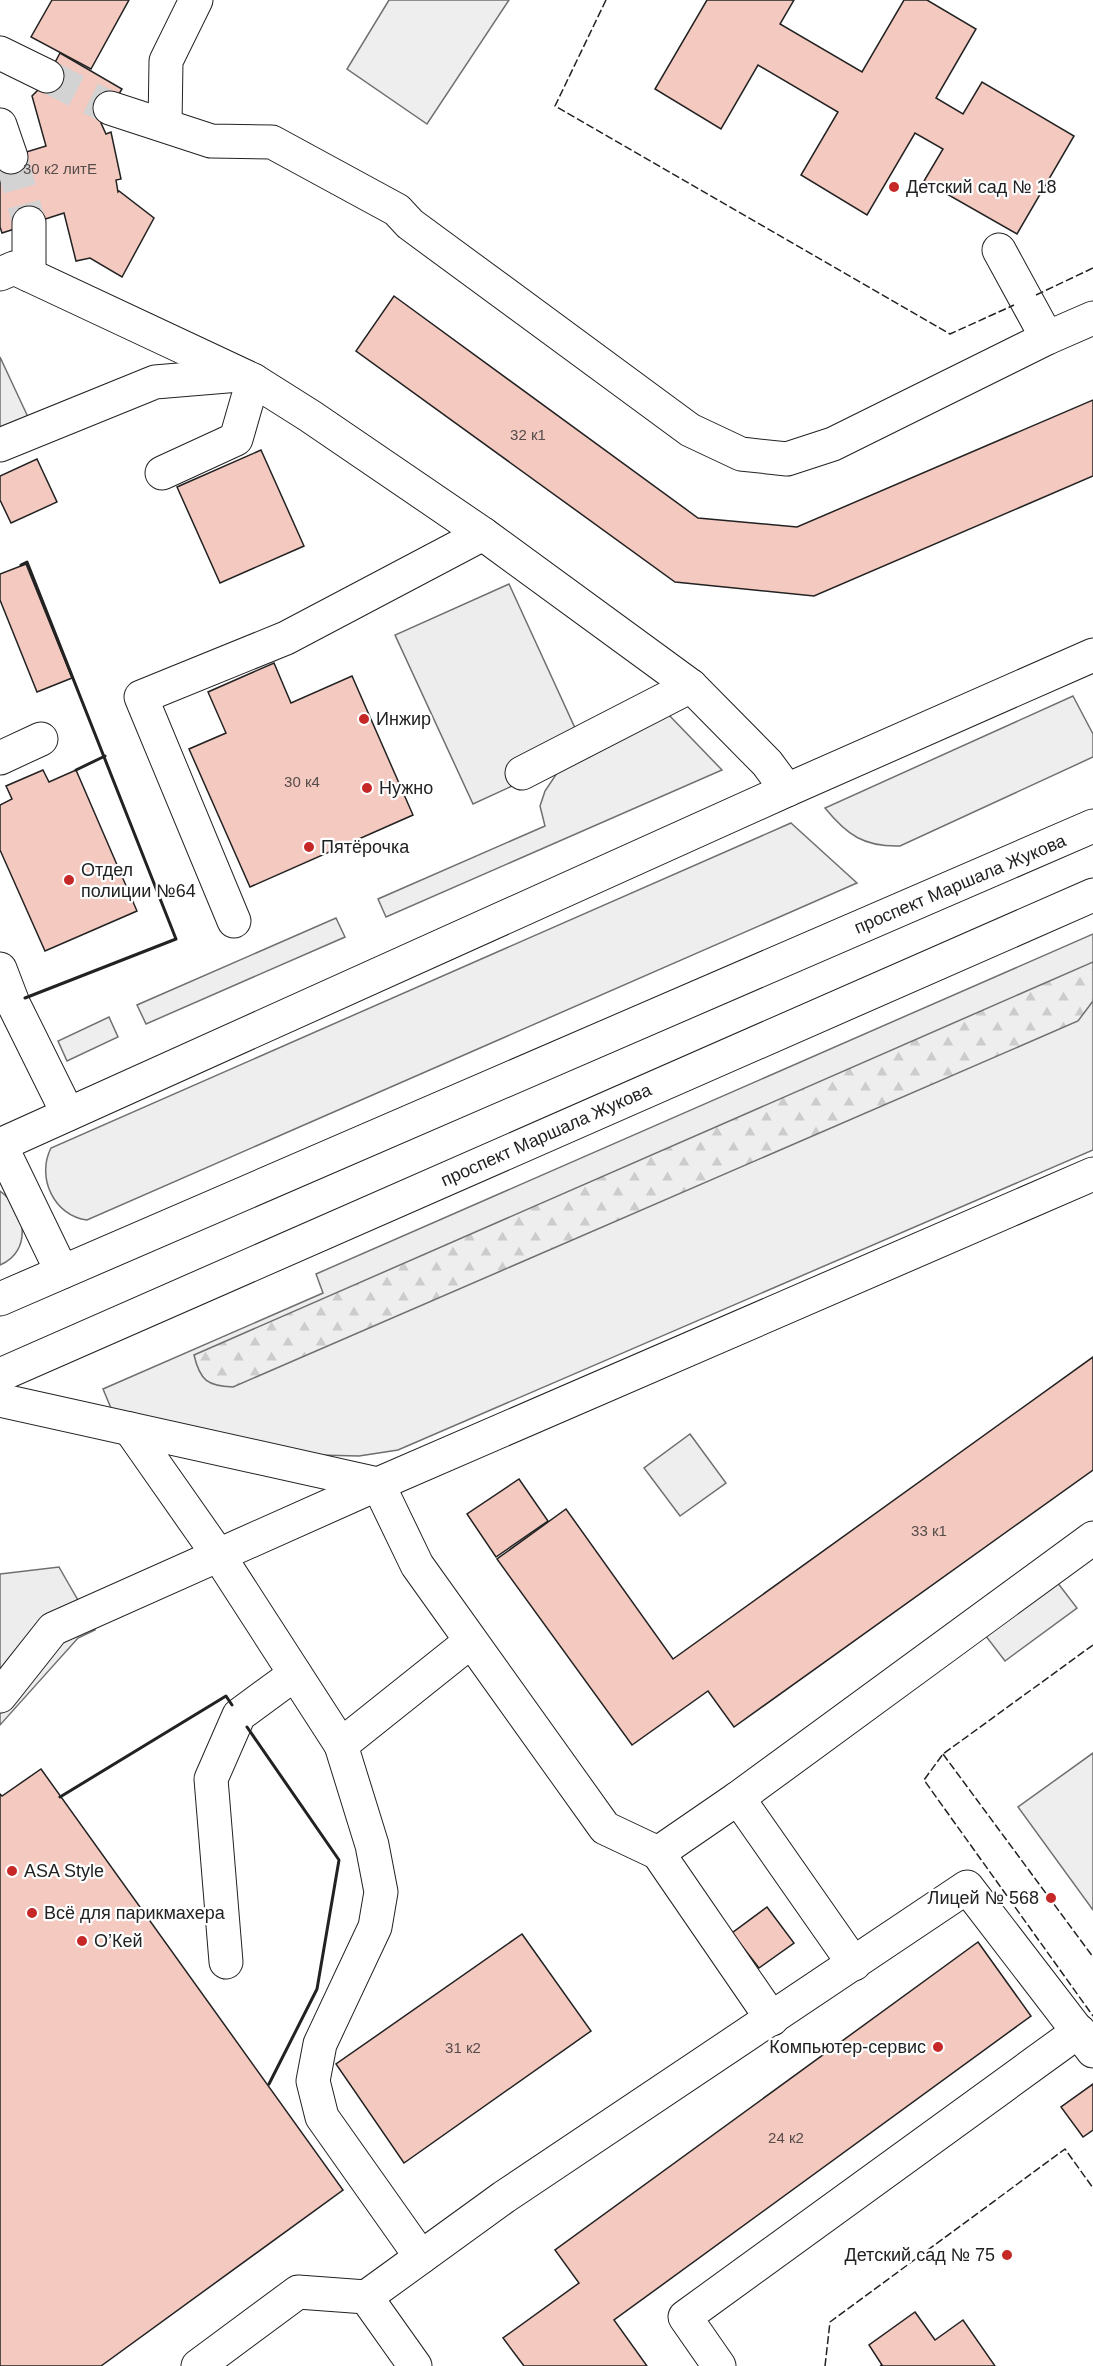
<svg xmlns="http://www.w3.org/2000/svg" width="1093" height="2366" viewBox="0 0 1093 2366" font-family="Arial,sans-serif">
<defs>
<pattern id="forest-firs" width="22" height="20" patternUnits="userSpaceOnUse" patternTransform="scale(1.5)"><rect width="22" height="20" fill="#eee"/><path d="M5 1l3.5 6h-7zM16 11l3.5 6h-7z" fill="#ccc"/></pattern>
</defs>
<rect width="100%" height="100%" fill="#fff"/>
<g fill="#eee" stroke="#6f6f6f" stroke-width="1.5">
<path d="M389 0H509L427 124 347 69Z"/>
<path d="M1073 696 1093 734V757L900 846C864 847 847 835 825 808Z"/>
<path d="M667 713 722 770 386 917 378 899 545 826 540 806 545 791 557 773Z"/>
<path d="M791 823 857 883 87 1220C54 1216 36 1177 51 1148Z"/>
<path d="M336 918 345 937 146 1024 137 1005Z"/>
<path d="M1093 934V1150L398 1450 359 1456 318 1455 113 1413 103 1389 323 1293 316 1274Z"/>
<path d="M109 1017 118 1037 67 1061 58 1041Z"/>
<path d="M0 1191C26 1209 33 1251 0 1265Z"/>
<path d="M690 1434 726 1483 680 1516 644 1468Z"/>
<path d="M1057 1582 1077 1608 1005 1661 985 1635Z"/>
<path d="M1093 1753V1910L1018 1807Z"/>
</g>
<path fill="url(#forest-firs)" stroke="#6f6f6f" stroke-width="1.5" d="M1093 962V1001L1078 1021 233 1387C208 1386 200 1381 194 1355Z"/>
<g fill="#ededed" stroke="#6f6f6f" stroke-width="1.5">
<path d="M0 357 28 417 0 429Z"/>
<path d="M509 584 586 752 473 804 395 635Z"/>
<path d="M59 1567 95 1630 78 1638 0 1725V1574Z"/>
</g>
<g fill="#f3c9c0" stroke="#222" stroke-width="1.5">
<path d="M52 0H129L91 69 31 37Z"/>
<path d="M707 0H794L780 24 862 72 904 0H927L976 29 936 98 963 114 982 82 1074 136 1017 234 924 181 943 149 915 133 867 215 801 175 838 112 758 65 721 129 655 89Z"/>
<path d="M60 53 122 89 101 123 106 134 111 132 121 179 116 180 118 192 119 191 154 218 122 277 90 258 76 261 64 213 2 233 0 227V160L46 146 32 96 43 85Z"/>
<path d="M394 296 698 518 797 527 1093 400V476L814 596 675 582 356 351Z"/>
<path d="M261 450 304 546 220 583 177 487Z"/>
<path d="M37 459 57 502 11 523 0 500V476Z"/>
<path d="M26 564 72 678 37 692 0 600V574Z"/>
<path d="M274 663 291 703 352 676 413 815 250 887 189 749 226 733 208 692Z"/>
<path d="M43 770 49 782 76 770 137 911 45 951 0 850V805L12 799 6 786Z"/>
<path d="M1093 1357V1470L734 1727 708 1691 632 1745 497 1559 566 1509 673 1659Z"/>
<path d="M519 1479 548 1521 496 1557 467 1514Z"/>
<path d="M41 1769 343 2190 101 2366H0V1794L2 1796Z"/>
<path d="M767 1907 794 1943 759 1968 732 1933Z"/>
<path d="M522 1934 591 2031 404 2163 336 2064Z"/>
<path d="M978 1942 1031 2016 614 2320 647 2366H524L503 2338 579 2283 555 2250Z"/>
<path d="M1093 2084V2130L1083 2137 1061 2107Z"/>
<path d="M915 2312 935 2340 963 2320 995 2366H880L882 2365 869 2345Z"/>
</g>
<g fill="none" stroke-linecap="round" stroke-linejoin="round">
<g stroke="#d3d3d3" stroke-width="33" stroke-dasharray="33 16" stroke-linecap="butt">
<path d="M47 76 110 108"/>
<path d="M11 157 29 223"/>
</g>
<defs>
<g id="minor">
<path d="M0 53 47 76"/>
<path d="M110 108 211 141 272 142 397 210 410 224 690 430 741 454 787 459 833 444 1047 338 1093 318"/>
<path d="M0 125 11 157"/>
<path d="M165 125 166 61 196 0"/>
<path d="M999 250 1047 338"/>
<path d="M0 274 14 268 253 380 310 416 483 534 691 686 767 763 787 790"/>
<path d="M29 275V223"/>
<path d="M0 445 155 382 239 375"/>
<path d="M162 473 236 439 253 380"/>
<path d="M0 758 41 739"/>
<path d="M522 773 691 686"/>
<path d="M234 921 141 697 286 638 483 534"/>
<path d="M0 969 13 1003 68 1114"/>
<path d="M0 1144 62 1272"/>
<path d="M0 1145 787 790 1093 655"/>
<path d="M0 1400 378 1484"/>
<path d="M130 1429 219 1556 341 1745"/>
<path d="M378 1484 417 1565 605 1828 658 1853 772 2019"/>
<path d="M0 1696 53 1629 378 1484 1093 1174"/>
<path d="M738 1798 854 1964"/>
<path d="M658 1853 738 1798 1093 1538"/>
<path d="M226 1962 211 1779 239 1715 295 1674"/>
<path d="M421 2257 322 2117 313 2081 320 2044 375 1927 381 1892 372 1845 341 1745 470 1642"/>
<path d="M366 2297 415 2366"/>
<path d="M198 2366 298 2292 366 2297 504 2197 967 1887 1093 2051"/>
<path d="M719 2366 685 2317 1079 2031"/>
</g>
<g id="major">
<path d="M0 1299 1093 826"/>
<path d="M0 1375 1093 895"/>
</g>
</defs>
<use href="#minor" stroke="#222" stroke-width="35"/>
<use href="#major" stroke="#222" stroke-width="35"/>
<use href="#minor" stroke="#fff" stroke-width="33"/>
<use href="#major" stroke="#fff" stroke-width="33"/>
<g stroke="#222" stroke-width="1.5" stroke-dasharray="8 3" stroke-linecap="butt">
<path d="M606 0 555 106 950 334 1014 305"/>
<path d="M1036 295 1093 268"/>
<path d="M1093 1645 943 1754 924 1780 1093 2016"/>
<path d="M943 1754 1093 1957"/>
<path d="M825 2366 830 2322 1065 2149 1093 2188"/>
</g>
<g stroke="#222" stroke-width="3">
<path d="M21 565 27 562 176 939 25 998"/>
<path d="M76 770 105 756"/>
<path d="M247 1727 339 1860 317 1989 269 2084"/>
<path d="M60 1797 226 1696 232 1705"/>
</g>
</g>
<g fill="#c62828" stroke="#fff" stroke-width="2">
<circle cx="894" cy="187" r="6"/>
<circle cx="364" cy="719" r="6"/>
<circle cx="367" cy="788" r="6"/>
<circle cx="309" cy="847" r="6"/>
<circle cx="69" cy="880" r="6"/>
<circle cx="12" cy="1871" r="6"/>
<circle cx="1051" cy="1898" r="6"/>
<circle cx="32" cy="1913" r="6"/>
<circle cx="82" cy="1941" r="6"/>
<circle cx="938" cy="2047" r="6"/>
<circle cx="1007" cy="2255" r="6"/>
</g>
<g text-anchor="middle" stroke-width="4.5" stroke-linejoin="round" paint-order="stroke">
<g font-size="15" fill="#564c4a">
<text x="60" y="174">30 к2 литЕ</text>
<text x="528" y="440">32 к1</text>
<text x="302" y="787">30 к4</text>
<text x="929" y="1536">33 к1</text>
<text x="463" y="2053">31 к2</text>
<text x="786" y="2143">24 к2</text>
</g>
<g font-size="18" fill="#222" stroke="#fff" text-anchor="start">
<text x="906" y="193">Детский сад № 18</text>
<text x="376" y="725">Инжир</text>
<text x="379" y="794">Нужно</text>
<text x="321" y="853">Пятёрочка</text>
<text x="81" y="876">Отдел<tspan x="81" dy="21">полиции №64</tspan></text>
<text x="24" y="1877">ASA Style</text>
<text x="1039" y="1904" text-anchor="end">Лицей № 568</text>
<text x="44" y="1919">Всё для парикмахера</text>
<text x="94" y="1947">О’Кей</text>
<text x="926" y="2053" text-anchor="end">Компьютер-сервис</text>
<text x="995" y="2261" text-anchor="end">Детский сад № 75</text>
</g>
<g font-size="18" fill="#222" stroke="#fff">
<text transform="translate(960 884) rotate(-23)" y="6">проспект Маршала Жукова</text>
<text transform="translate(546 1135) rotate(-24)" y="6">проспект Маршала Жукова</text>
</g>
</g>
</svg>
